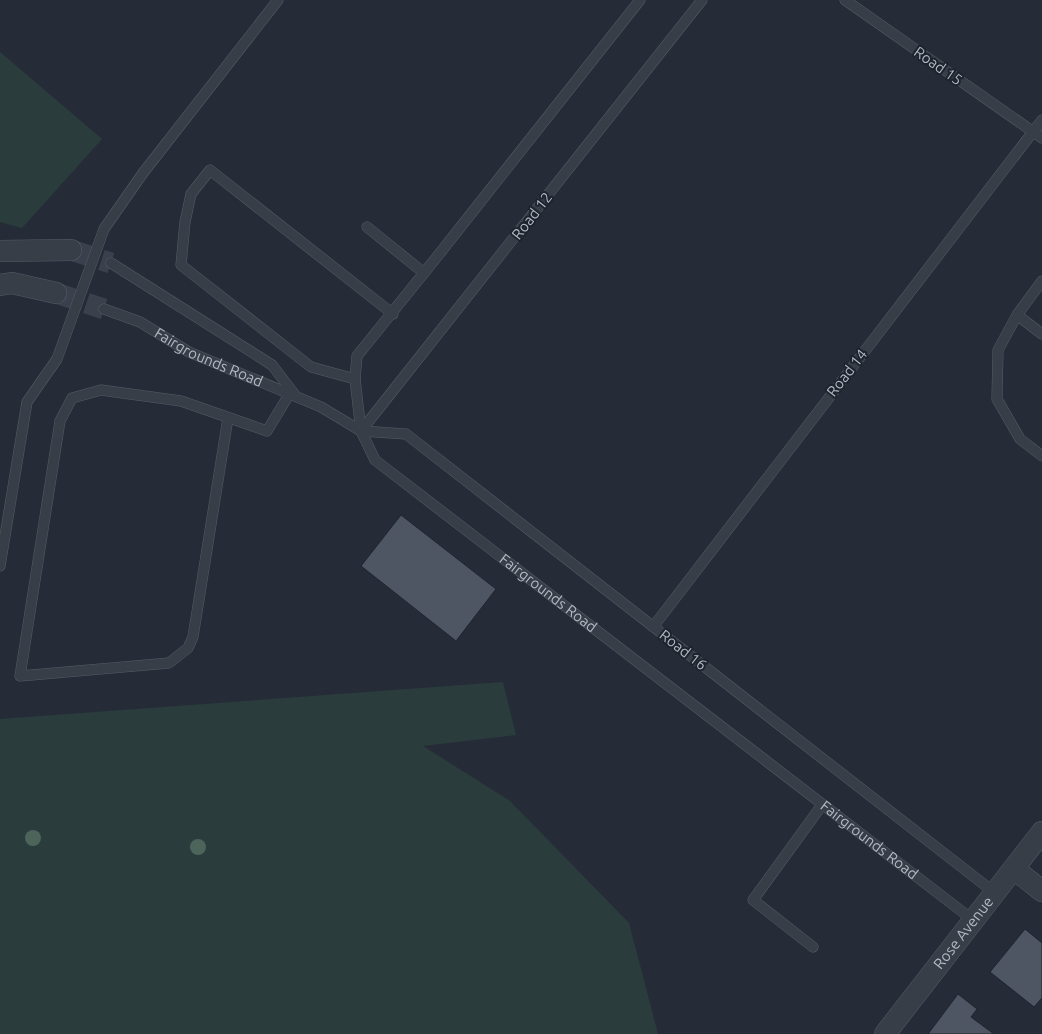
<svg xmlns="http://www.w3.org/2000/svg" width="1042" height="1034" viewBox="0 0 1042 1034" font-family="Ubuntu,sans-serif">
<rect width="100%" height="100%" fill="#252c38"/>
<g fill="#2b3c3d">
<path d="M0 52 102 139 22 228 0 222Z"/>
<path d="M503 682 516 735 423 746 510 801 629 923 658 1034H0V719Z"/>
</g>
<g fill="#4e5663" stroke="#1f252f">
<path d="M401 515 496 589 456 641 361 566Z"/>
<path d="M1025 929 1042 943V998L1034 1007 990 972Z"/>
<path d="M958 994 977 1009 971 1017 994 1034H928Z"/>
</g>
<g fill="none" stroke-linecap="round" stroke-linejoin="round">
<g stroke="#3a414d" stroke-width="21" stroke-dasharray="21 11" stroke-linecap="butt">
<path d="M71 250 111 263"/>
<path d="M56 293 104 309"/>
</g>
<defs>
<g id="service">
<path d="M845 0 1042 138"/>
<path d="M367 227 424 273"/>
<path d="M111 263 272 365 295 395"/>
<path d="M1042 281 1017 315 998 350 997 399 1020 439 1042 456"/>
<path id="s1" d="M104 309 140 322 189 352 321 407 361 431 375 460 973 920"/>
<path d="M1017 315 1042 334"/>
<path d="M355 379 311 367 181 265 185 222 191 194 210 170 393 314"/>
<path d="M228 418 193 637 188 648 169 663 20 676 60 421 72 398 101 390 181 401 267 431 290 393"/>
<path d="M361 431 406 434 995 893"/>
<path d="M361 431 702 0"/>
<path d="M361 431 355 379 357 356 440 253 640 0"/>
<path d="M0 566 27 402 57 359 104 229 143 173 278 0"/>
<path d="M653 627 1042 120"/>
<path d="M813 947 753 900 822 805"/>
</g>
<g id="minor">
<path d="M0 251 71 250"/>
<path d="M0 285 12 283 56 293"/>
<path d="M1014 869 1042 891"/>
<path id="s2" d="M885 1034 1042 832"/>
</g>
</defs>
<use href="#service" stroke="#565c66" stroke-width="11"/>
<use href="#minor" stroke="#565c66" stroke-width="22"/>
<use href="#service" stroke="#383e48" stroke-width="10"/>
<use href="#minor" stroke="#383e48" stroke-width="21"/>
</g>
<g fill="#4d645b">
<circle cx="33" cy="838" r="8"/>
<circle cx="198" cy="847" r="8"/>
</g>
<g text-anchor="middle" stroke-width="4" stroke-linejoin="round" paint-order="stroke">
<g font-size="15" fill="#b3b9c4" stroke="#1e232d">
<text transform="translate(938 66) rotate(35)" y="5">Road 15</text>
<text transform="translate(532 216) rotate(-52)" y="5">Road 12</text>
<text dy="5" stroke="none"><textPath href="#s1" startOffset="116">Fairgrounds Road</textPath></text>
<text transform="translate(847 373) rotate(-52)" y="5">Road 14</text>
<text dy="5" stroke="none"><textPath href="#s1" startOffset="536">Fairgrounds Road</textPath></text>
<text transform="translate(683 650) rotate(38)" y="5">Road 16</text>
<text dy="5" stroke="none"><textPath href="#s1" startOffset="941">Fairgrounds Road</textPath></text>
<text dy="5" stroke="none"><textPath href="#s2" startOffset="128">Rose Avenue</textPath></text>
</g>
</g>
</svg>
